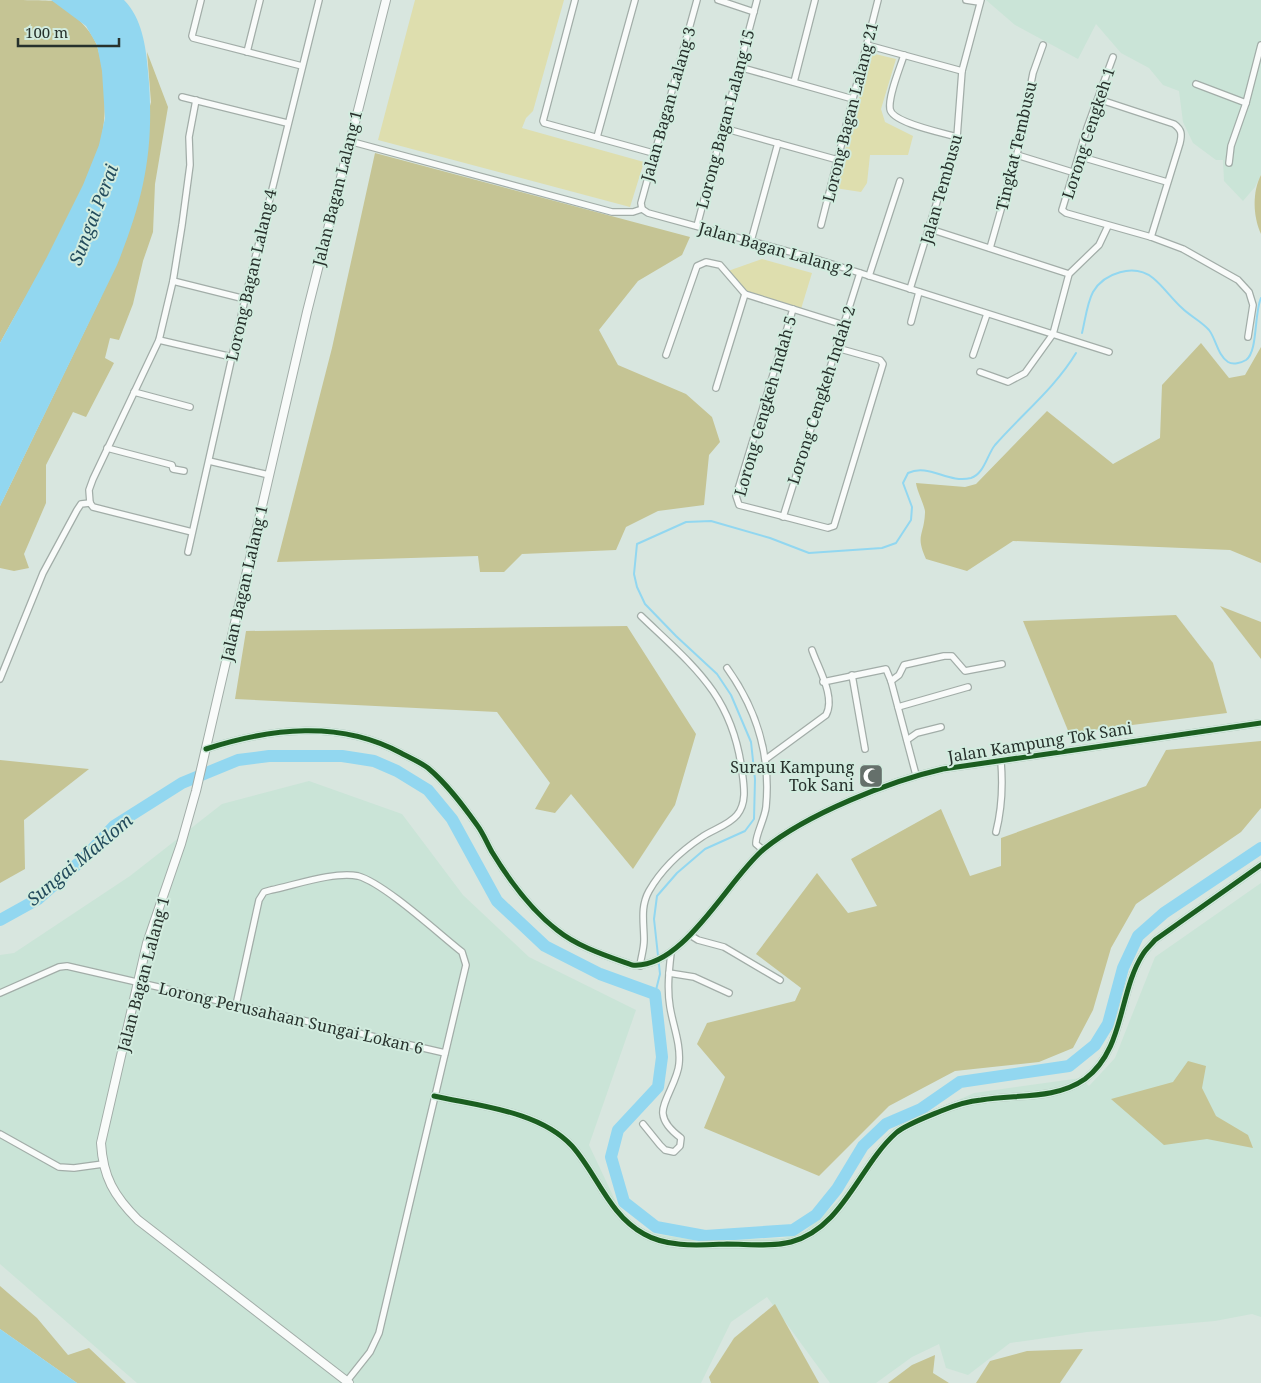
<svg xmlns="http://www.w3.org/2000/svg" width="1261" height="1383" viewBox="0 0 1261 1383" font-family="'Noto Serif',serif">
<rect width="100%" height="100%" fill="#d8e6df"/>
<g fill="#cae4d7">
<path d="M986 0H1261V175L1255 187 1243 201 1224 181 1223 160H1216L1193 143 1183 122 1179 91 1163 85 1149 68 1121 53 1096 24 1078 59 1015 25Z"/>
<path d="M309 781 402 814 463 895 529 957 636 1010 589 1145 624 1219 655 1234 702 1241 783 1238 805 1231 838 1201 894 1128 974 1093 1081 1078 1089 1086 1115 1058 1155 957 1261 883V1317L1252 1314 1215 1321 1087 1332 1010 1343 968 1375 946 1368 939 1344 912 1357 876 1383H830L767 1297 731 1322 701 1383H137L0 1264V955L14 953 130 876 222 804Z"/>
</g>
<g fill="#dedeae">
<path d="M415 0H564L533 111 526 118 522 128 644 162 630 207 378 140Z"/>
<path d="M871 53 896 59 881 109 885 122 913 136 908 155H870L867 183 861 192 835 188Z"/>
<path d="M762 259 812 273 801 309 747 292 728 271Z"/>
</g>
<g fill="#c5c494">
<path d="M0 0C12 0 43 0 53 1 68 8 92 29 97 46 106 73 108 120 99 147 75 215 35 279 0 343Z"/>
<path d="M147 52 168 107 155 184 153 232 143 261 133 304 119 340 110 338 105 358 114 363 86 417 73 412 46 465V503L24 554 29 568 14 571 0 568V506L101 297 151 102Z"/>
<path d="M375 153 690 237 682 255 638 281 599 330 618 365 686 394 712 417 720 442 709 455 704 505 658 511 626 527 616 550 522 554 504 572H480L478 556 277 562 332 348Z"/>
<path d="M1261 175V234C1253 217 1252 192 1261 175Z"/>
<path d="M1201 343 1229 378 1245 375 1261 347V563L1230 550 1013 541 967 571 926 559C915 535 924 536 925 513 926 508 917 492 916 483L965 487 976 484 1047 411 1113 464 1160 438 1162 385Z"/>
<path d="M1220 606 1261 622V659Z"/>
<path d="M1176 615 1213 663 1227 713 1069 733 1023 621Z"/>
<path d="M627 626 696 734 675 805 633 869 571 794 555 813 535 809 550 783 497 712 235 699 246 631Z"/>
<path d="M1261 741V808L1241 832 1136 904 1111 948 1093 1010 1073 1048 1039 1062 955 1071 889 1106 819 1176 704 1128 725 1077 697 1044 707 1023 795 1001 801 988 756 954 817 873 848 913 877 906 851 859 941 809 970 876 1001 866V838L1146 786 1166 750Z"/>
<path d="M0 760 89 769 24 820 25 869 0 883Z"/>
<path d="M1188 1061 1206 1066 1202 1088 1216 1116 1248 1135 1253 1148 1207 1139 1164 1145 1111 1099 1173 1082Z"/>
<path d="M0 1286 37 1318 68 1355 89 1348 126 1383H77L0 1329Z"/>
<path d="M775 1304 819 1383H711L709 1377 734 1338Z"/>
<path d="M1083 1349 1060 1383H976L990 1361 1027 1351Z"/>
<path d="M935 1355 933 1373 949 1383H888L912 1365Z"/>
</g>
<g fill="#92d7f0">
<path d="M51 0H124C142 18 146 47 148 71 155 146 145 196 117 265L0 506V343L47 257 83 185 99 145 105 118 102 71 97 45 86 26Z"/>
<path d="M0 1329 77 1383H0Z"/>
</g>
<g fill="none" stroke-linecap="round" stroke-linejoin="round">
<g stroke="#92d7f0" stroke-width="2">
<path d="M1082 333C1085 321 1087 303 1093 292 1104 273 1134 263 1153 278 1163 286 1172 299 1182 308 1190 316 1201 321 1209 330 1216 339 1218 356 1228 362 1233 365 1241 363 1246 360 1258 352 1254 313 1261 298"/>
<path d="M655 994 660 974 654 919 657 896 677 873 705 849 745 831 754 819 755 779 751 742 731 695 717 674 676 636 645 604 637 587 634 574 637 544 686 522 711 521 770 538 809 553 882 548 896 543 911 520 912 507 903 483 908 473C929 463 948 484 971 478 984 474 987 455 995 445 1022 414 1055 388 1076 353"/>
</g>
<path stroke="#92d7f0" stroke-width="12" d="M0 920 38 899 83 859 114 826 182 783 238 760 269 756H342L374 761 397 771 428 790 452 819 497 901 545 946 600 974 655 994 662 1057 658 1087 618 1130 611 1157 624 1202 656 1227 705 1236 793 1230 816 1215 837 1189 863 1146 886 1124 921 1109 960 1082 1069 1066 1095 1045 1108 1024 1123 968 1138 936 1164 913 1261 848"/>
<defs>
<g id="street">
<path d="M201 0 192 36 193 38 302 66"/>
<path d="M575 0 543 121 544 123 653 153"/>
<path d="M718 0 754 12"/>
<path d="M966 0 979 2"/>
<path d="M867 45 962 71"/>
<path d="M247 52 260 0"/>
<path d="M904 55C900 68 888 96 890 109 892 123 944 133 957 137"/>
<path d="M1113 57 1087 128 1062 210 1066 213 1151 237 1183 249 1238 280 1249 292 1253 305 1248 337"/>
<path d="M739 67 853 99"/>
<path d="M794 82 815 0"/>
<path d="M1196 84 1246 103"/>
<path d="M182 97 287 123"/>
<path d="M1098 99 1174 124C1182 130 1182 134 1180 143L1151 237"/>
<path d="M723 128 838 160"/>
<path d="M597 137 635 0"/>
<path d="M349 141 612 212H633L642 209"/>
<path d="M1017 155 1072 172"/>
<path d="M1085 158 1167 182"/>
<path d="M1229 163 1231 146 1246 103 1261 45"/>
<path d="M642 209 648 213 816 259 1109 352"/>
<path d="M642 209 641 203 697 0"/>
<path d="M821 225 878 0"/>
<path d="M697 226 757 0"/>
<path d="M930 229 1069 274"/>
<path d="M751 241 778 143"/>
<path d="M990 248 1018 150 1033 73 1043 45"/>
<path d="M869 276 900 181"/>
<path d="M173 281 245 299"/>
<path d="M910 289 957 137 962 71 981 0"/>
<path d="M793 309 736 496 739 505 828 528 834 526 883 364 880 360 837 348"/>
<path d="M911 322 919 292"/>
<path d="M159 340 232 357"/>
<path d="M666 355 697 266 706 262 720 265 745 294 844 325"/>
<path d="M973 355 987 314"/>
<path d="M980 372 1008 382 1025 373 1053 334 1069 274 1099 245 1108 226"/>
<path d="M716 388 745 294"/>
<path d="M134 392 190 407"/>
<path d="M107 448 172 465 173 469 184 471"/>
<path d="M209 461 269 475"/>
<path d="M90 503 89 490 93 479 159 340 173 281 182 225 190 165 189 137 196 100"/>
<path d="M90 503 93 507 192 532"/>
<path d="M783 517 860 273"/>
<path d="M188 552 245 299 319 0"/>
<path d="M727 668C757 710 771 756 766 807 765 818 755 836 756 844L763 850"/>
<path d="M852 675 865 749"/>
<path d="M0 679 43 573 77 510 81 504 90 503"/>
<path d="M891 681 899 675 904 665 944 656H952L965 671 1002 664"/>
<path d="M823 682 886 669 891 681 916 775"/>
<path d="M898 707 968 687"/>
<path d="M907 740 917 733 941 727"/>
<path d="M206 749C271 728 340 720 401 753 410 758 420 762 428 768 447 784 462 804 477 825 483 833 487 843 492 852 509 880 530 909 557 930 578 947 607 956 632 965 683 970 728 879 764 849 807 814 890 781 943 769L1261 723"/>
<path d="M766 759 826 715C836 697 818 668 812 650"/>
<path d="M996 832C1002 808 1003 786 1001 762"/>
<path d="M690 935 698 940 724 947 780 980"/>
<path d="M640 966C641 957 644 949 644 940 644 923 640 907 649 891 661 870 681 851 702 837 712 830 729 825 737 815 747 803 744 786 742 771 732 694 693 666 641 616"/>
<path d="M669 973 694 977 729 993"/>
<path d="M0 993 59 967 67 966 445 1053"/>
<path d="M236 1005 259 900 264 892 271 890C295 885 335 871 358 876 384 883 439 934 462 952L466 965 379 1333 370 1352 347 1381"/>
<path d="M434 1096C479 1106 540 1111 572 1146 597 1174 609 1215 644 1234 668 1248 700 1245 727 1244 747 1244 772 1247 791 1242 843 1228 859 1166 896 1133 905 1125 929 1116 941 1111 953 1106 969 1101 981 1100 1016 1094 1055 1100 1085 1079 1125 1049 1118 993 1143 954 1146 949 1151 945 1155 940L1261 865"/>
<path d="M643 1124 660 1145 665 1150 674 1152 680 1146 681 1138C673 1132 664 1124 663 1114 661 1103 678 1080 679 1064 681 1044 673 1026 670 1007 667 989 669 971 671 953"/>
<path d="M0 1134 59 1167 74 1168 103 1164"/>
</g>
<path id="secondary" d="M349 1383 138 1220C114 1196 103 1177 101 1143L147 943 181 844 196 791 307 312 386 0"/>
</defs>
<use href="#street" stroke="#a2ada8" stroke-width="8"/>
<use href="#secondary" stroke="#a2ada8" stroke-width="10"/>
<use href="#street" stroke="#f9fbfa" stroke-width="5.5"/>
<use href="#secondary" stroke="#f9fbfa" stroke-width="8"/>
<defs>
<g id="cycleway">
<path d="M206 749C271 728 340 720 401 753 410 758 420 762 428 768 447 784 462 804 477 825 483 833 487 843 492 852 509 880 530 909 557 930 578 947 607 956 632 965 683 970 728 879 764 849 807 814 890 781 943 769L1261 723"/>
<path d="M434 1096C479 1106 540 1111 572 1146 597 1174 609 1215 644 1234 668 1248 700 1245 727 1244 747 1244 772 1247 791 1242 843 1228 859 1166 896 1133 905 1125 929 1116 941 1111 953 1106 969 1101 981 1100 1016 1094 1055 1100 1085 1079 1125 1049 1118 993 1143 954 1146 949 1151 945 1155 940L1261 865"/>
</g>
</defs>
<use href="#cycleway" stroke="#d2ecdf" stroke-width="8"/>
<use href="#cycleway" stroke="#1b5e20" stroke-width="5"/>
</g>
<defs>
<symbol id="mosque-square" viewBox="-11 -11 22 22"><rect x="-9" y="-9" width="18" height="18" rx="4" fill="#65706b" stroke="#d2ecdf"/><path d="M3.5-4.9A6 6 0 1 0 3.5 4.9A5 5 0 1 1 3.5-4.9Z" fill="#fff"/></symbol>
</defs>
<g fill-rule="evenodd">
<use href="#mosque-square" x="857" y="762" width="28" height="28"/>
</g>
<g text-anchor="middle" stroke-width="4" stroke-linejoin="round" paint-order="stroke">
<g font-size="16" fill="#27312c" stroke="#d2ecdf">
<text transform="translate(668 104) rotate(-74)" y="6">Jalan Bagan Lalang 3</text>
<text transform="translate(850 112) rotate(-76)" y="6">Lorong Bagan Lalang 21</text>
<text transform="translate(725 119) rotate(-75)" y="6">Lorong Bagan Lalang 15</text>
<text transform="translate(1088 133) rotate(-72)" y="6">Lorong Cengkeh 1</text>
<text transform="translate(1016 146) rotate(-77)" y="6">Tingkat Tembusu</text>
<text transform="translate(337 188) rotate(-76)" y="6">Jalan Bagan Lalang 1</text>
<text transform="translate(941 189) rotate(-74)" y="6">Jalan Tembusu</text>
<text transform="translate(776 249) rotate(16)" y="6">Jalan Bagan Lalang 2</text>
<text transform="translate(251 275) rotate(-77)" y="6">Lorong Bagan Lalang 4</text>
<text transform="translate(821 395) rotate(-72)" y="6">Lorong Cengkeh Indah 2</text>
<text transform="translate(765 406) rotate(-74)" y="6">Lorong Cengkeh Indah 5</text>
<text transform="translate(244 583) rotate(-77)" y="6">Jalan Bagan Lalang 1</text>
<text transform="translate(1040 742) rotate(-9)" y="6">Jalan Kampung Tok Sani</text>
<text transform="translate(143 974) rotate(-75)" y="6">Jalan Bagan Lalang 1</text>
<text transform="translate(291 1018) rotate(13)" y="6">Lorong Perusahaan Sungai Lokan 6</text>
</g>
<g font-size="16" fill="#27312c" stroke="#d2ecdf" text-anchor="end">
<text x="854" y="773">Surau Kampung<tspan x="854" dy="18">Tok Sani</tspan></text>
</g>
<g font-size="18" font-style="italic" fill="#234b5c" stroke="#d2ecdf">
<text transform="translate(94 215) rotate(-69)" y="6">Sungai Perai</text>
<text transform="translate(80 860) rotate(-40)" y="6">Sungai Maklom</text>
</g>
</g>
<path d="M18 38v8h101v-8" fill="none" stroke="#27312c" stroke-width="2.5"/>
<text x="25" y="38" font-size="15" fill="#27312c" stroke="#d2ecdf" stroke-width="4" paint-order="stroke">100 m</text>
</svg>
